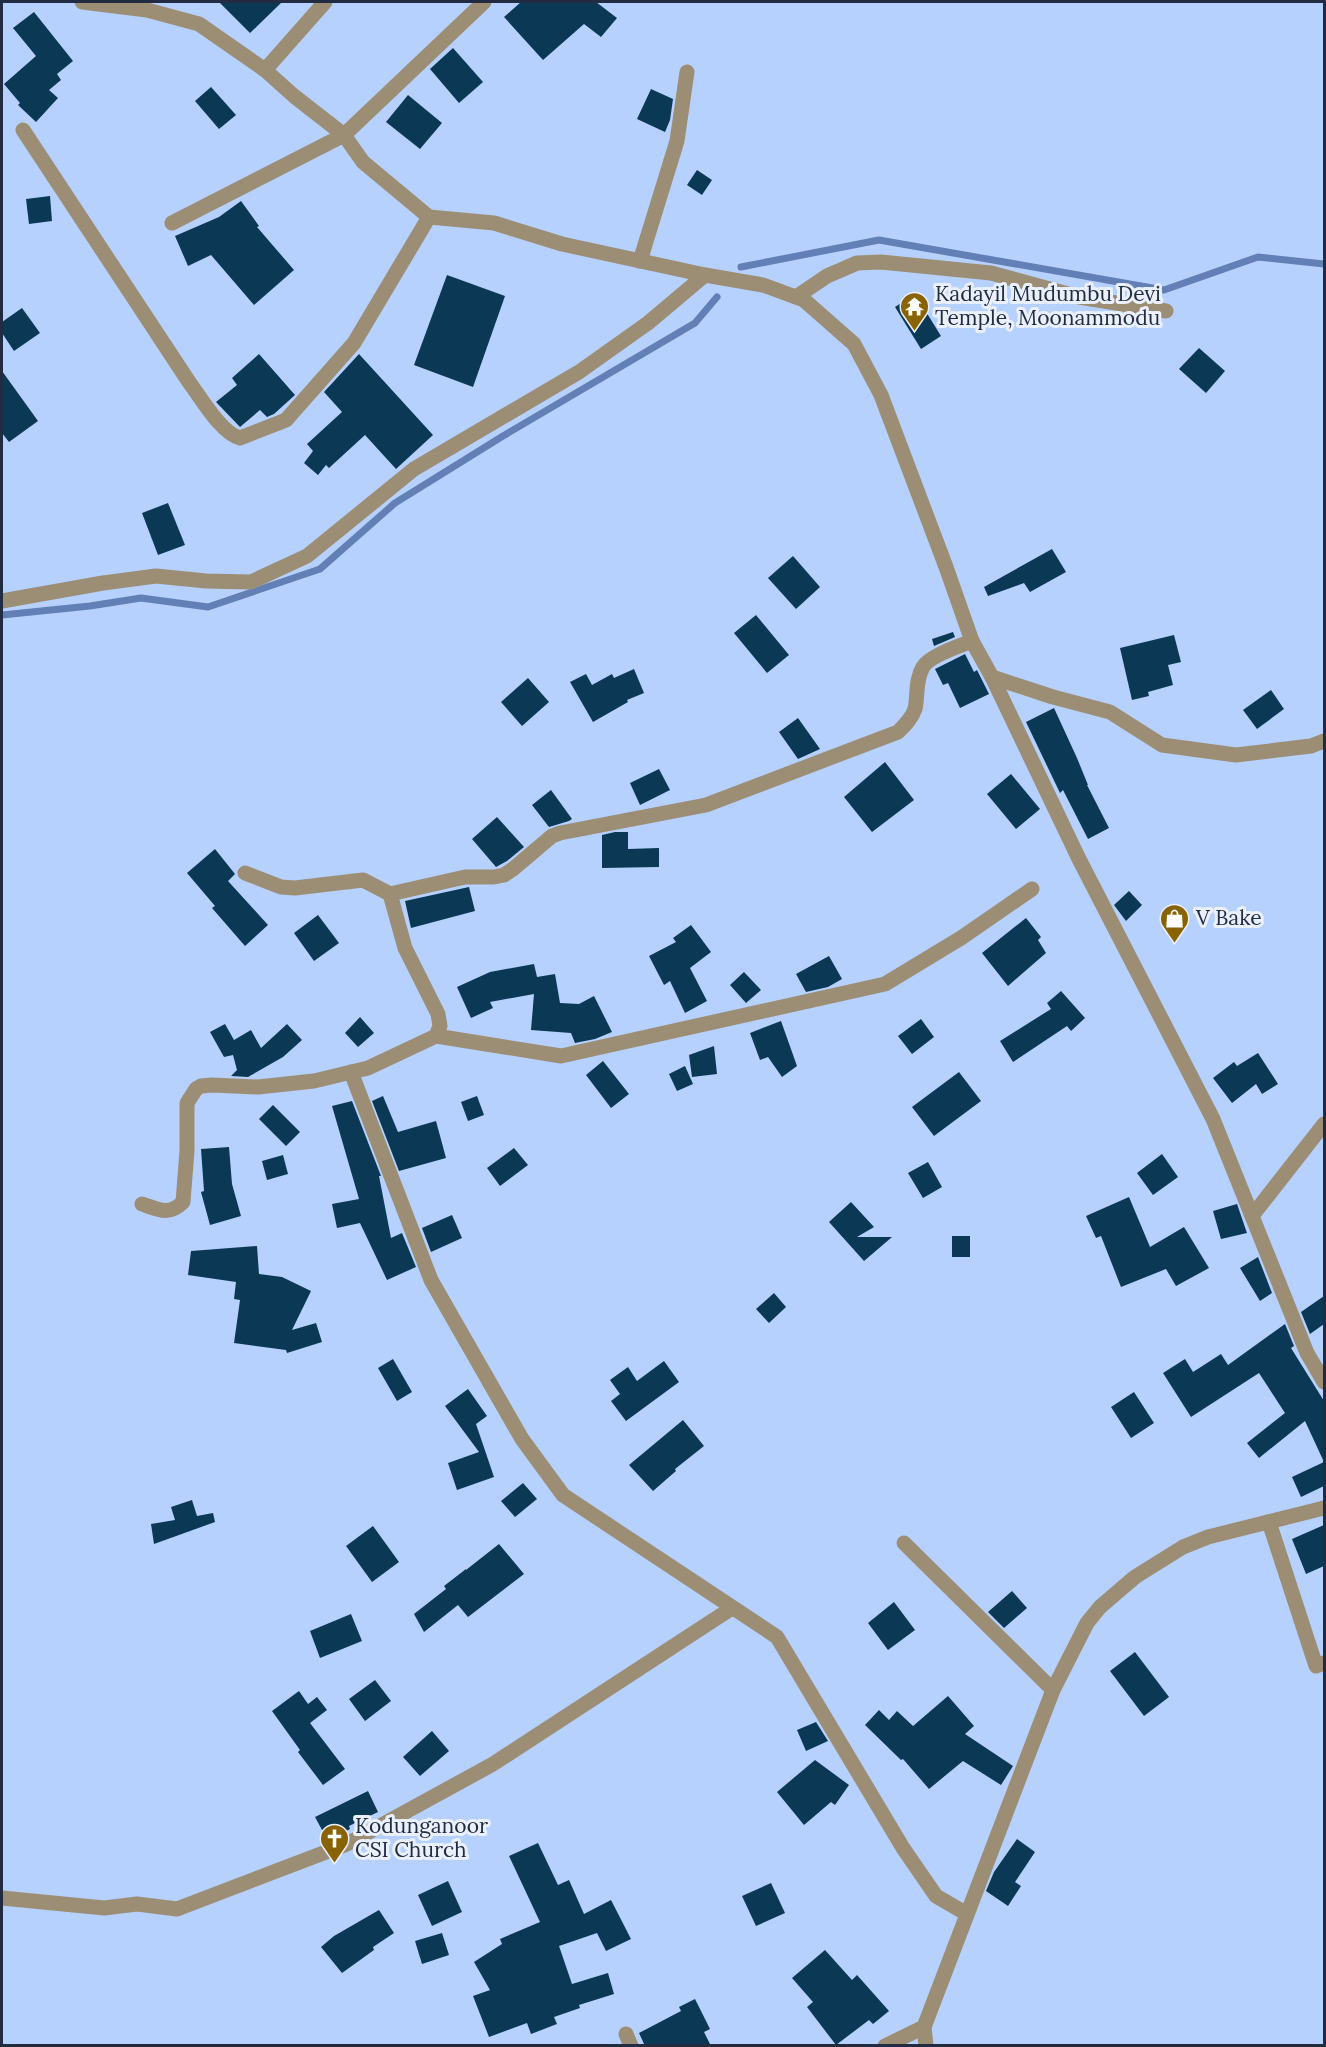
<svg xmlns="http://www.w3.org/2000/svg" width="1326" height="2047" viewBox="0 0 1326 2047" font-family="Lora,serif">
<rect width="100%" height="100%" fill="#b7d1ff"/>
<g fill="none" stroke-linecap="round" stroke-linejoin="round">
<g stroke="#6380b6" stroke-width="7">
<path d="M741 267 879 240 1164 290 1258 257 1324 264"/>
<path d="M2 615 90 606 141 598 208 607 320 569 395 503 503 436 695 323 717 297"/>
</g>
</g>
<g fill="#0a3855">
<path d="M219 2H282L250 33Z"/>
<path d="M521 2H596L617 18 601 37 584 24 543 60 504 17Z"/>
<path d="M34 12 73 61 57 74 61 80 49 90 58 98 36 122 18 105 20 103 4 84 36 56 13 28Z"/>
<path d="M453 48 483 82 459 103 430 69Z"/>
<path d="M211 87 236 115 219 129 195 101Z"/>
<path d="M651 89 673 99 670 120 665 132 637 119Z"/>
<path d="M408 95 442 123 420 149 386 122Z"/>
<path d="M697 170 712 180 702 195 687 185Z"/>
<path d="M50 196 52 221 29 224 26 199Z"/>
<path d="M241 201 259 226 257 227 294 270 254 305 211 255 188 266 175 236 219 217Z"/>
<path d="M447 275 505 296 473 387 414 365Z"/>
<path d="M915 294 941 336 921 349 895 307Z"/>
<path d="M22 308 40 333 14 351 2 333V322Z"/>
<path d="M1199 348 1225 371 1206 393 1179 369Z"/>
<path d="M259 354 295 395 274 414 267 417 260 410 240 427 216 402 237 385 232 378Z"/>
<path d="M359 354 433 435 396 469 365 435 329 468 326 465 318 475 304 463 313 451 307 444 342 412 324 392Z"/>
<path d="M2 371 38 421 9 442 2 433Z"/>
<path d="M168 503 185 545 158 555 142 513Z"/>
<path d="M1052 549 1066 572 1030 592 1024 583 988 596 984 587Z"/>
<path d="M793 556 820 587 796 609 768 578Z"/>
<path d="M756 615 789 655 767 673 734 633Z"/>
<path d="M953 632 955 637 934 646 932 639Z"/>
<path d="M1174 635 1181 662 1168 665 1173 685 1148 692 1149 696 1132 700 1120 648Z"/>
<path d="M965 654 974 672 977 670 989 694 960 708 948 683 943 685 935 669Z"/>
<path d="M634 669 644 693 627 700 628 702 593 722 570 682 586 674 592 685 612 674 614 678Z"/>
<path d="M528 678 549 702 522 726 501 702Z"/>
<path d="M1271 690 1284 709 1257 729 1243 710Z"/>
<path d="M1054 708 1077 758 1088 785H1087L1109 828 1088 839 1063 790 1060 793 1026 722Z"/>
<path d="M798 718 820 749 798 759 779 732Z"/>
<path d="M885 762 914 800 872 832 844 797Z"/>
<path d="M659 769 670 790 640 805 630 783Z"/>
<path d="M1011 774 1040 809 1016 829 987 794Z"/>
<path d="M551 790 572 819 569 821 549 827 532 805Z"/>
<path d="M497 817 524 847 507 861 496 867 472 839Z"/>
<path d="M615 832H628V849L659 848V867L602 868V835Z"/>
<path d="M215 849 235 874 228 881 268 925 245 946 212 908 215 906 187 873Z"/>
<path d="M469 887 475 911 411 928 405 901Z"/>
<path d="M1129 891 1142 905 1126 921 1114 905Z"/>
<path d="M318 915 339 943 314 961 294 933Z"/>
<path d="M1026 918 1041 937 1038 940 1046 953 1008 986 982 953Z"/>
<path d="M691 925 711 952 690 968 707 1001 685 1013 670 981 664 985 649 956 676 942 673 938Z"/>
<path d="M829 956 842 979 828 987 806 992 796 974Z"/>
<path d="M534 964 537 977 555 974 560 1003 579 1004 594 996 612 1032 595 1039 575 1043 571 1033 531 1030 534 994 490 1002 493 1008 471 1018 457 987 490 972Z"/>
<path d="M744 972 761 990 746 1003 730 985Z"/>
<path d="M1061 991 1085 1018 1071 1031 1067 1026 1013 1062 1000 1041 1051 1009 1047 1003Z"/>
<path d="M360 1017 374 1033 358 1047 345 1033Z"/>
<path d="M921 1019 934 1037 912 1054 898 1036Z"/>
<path d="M781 1021 797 1066 782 1077 768 1057 760 1060 750 1033Z"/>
<path d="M225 1024 234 1040 251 1030 261 1048 287 1024 302 1040 283 1057 248 1077 231 1076 237 1070 233 1055 224 1057 210 1032Z"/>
<path d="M714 1046 717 1074 692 1077 689 1055Z"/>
<path d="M1258 1053 1278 1084 1262 1094 1256 1084 1232 1103 1213 1078 1234 1062 1237 1066Z"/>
<path d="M603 1061 629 1094 611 1108 586 1075Z"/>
<path d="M685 1066 693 1084 677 1091 669 1074Z"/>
<path d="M959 1072 981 1101 934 1136 912 1107Z"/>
<path d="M383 1096 398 1132 436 1121 446 1158 399 1171 372 1101Z"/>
<path d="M477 1096 484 1115 468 1121 461 1102Z"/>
<path d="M352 1101 381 1176H379L391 1238 402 1233 416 1267 387 1280 360 1223 337 1228 332 1204 359 1199 332 1106Z"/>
<path d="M273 1105 300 1132 286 1146 259 1119Z"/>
<path d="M229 1147 232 1184 241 1216 210 1225 201 1192 204 1191 201 1149Z"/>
<path d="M514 1148 528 1165 500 1186 487 1168Z"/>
<path d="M1162 1154 1178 1177 1153 1195 1137 1173Z"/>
<path d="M283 1155 288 1174 267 1180 262 1161Z"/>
<path d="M928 1162 942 1187 923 1198 908 1173Z"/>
<path d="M1129 1197 1150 1247 1184 1227 1209 1268 1176 1286 1166 1269 1121 1287 1101 1236 1096 1238 1086 1216Z"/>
<path d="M851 1202 874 1227 857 1237H892L864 1261 829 1222Z"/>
<path d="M1237 1204 1247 1233 1221 1239 1213 1211Z"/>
<path d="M452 1215 462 1238 431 1252 422 1228Z"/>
<rect x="952" y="1236" width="18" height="21"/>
<path d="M257 1246 259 1274 282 1277 311 1291 292 1330 316 1323 322 1342 287 1353 286 1350 234 1343 240 1300 234 1299 236 1282 188 1275 191 1251Z"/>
<path d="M1258 1257 1272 1293 1260 1301 1240 1268Z"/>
<path d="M774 1293 786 1307 769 1323 756 1309Z"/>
<path d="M1324 1296V1324L1310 1334 1301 1312Z"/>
<path d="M1285 1324 1294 1346 1291 1348 1324 1401V1462L1305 1421 1259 1458 1247 1443 1285 1413 1259 1373 1191 1417 1163 1373 1185 1359 1193 1372 1221 1354 1228 1365Z"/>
<path d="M393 1359 412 1392 397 1401 378 1368Z"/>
<path d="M664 1361 679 1382 626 1421 611 1401 620 1394 610 1380 628 1367 637 1381Z"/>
<path d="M468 1389 487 1416 476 1424 494 1477 457 1490 448 1463 479 1452 445 1406Z"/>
<path d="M1134 1392 1154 1423 1131 1438 1111 1407Z"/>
<path d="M683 1420 704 1446 675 1469 676 1471 653 1491 629 1465Z"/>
<path d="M1324 1462V1486L1301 1497 1292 1477Z"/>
<path d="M523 1483 537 1499 515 1517 501 1501Z"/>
<path d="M192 1500 197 1516 213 1513 215 1522 154 1544 151 1524 175 1520 171 1507Z"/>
<path d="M1324 1525V1566L1306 1574 1292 1539Z"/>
<path d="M373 1526 399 1562 372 1582 346 1546Z"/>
<path d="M499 1544 524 1574 468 1617 458 1605 424 1632 414 1614 446 1589 444 1586 466 1569V1570Z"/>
<path d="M1012 1591 1027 1608 1004 1628 988 1612Z"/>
<path d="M894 1602 915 1630 888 1650 868 1623Z"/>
<path d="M351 1614 362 1641 320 1658 310 1631Z"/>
<path d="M1135 1652 1169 1697 1144 1716 1110 1671Z"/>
<path d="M375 1680 391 1701 365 1721 349 1699Z"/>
<path d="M299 1691 308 1704 317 1697 327 1710 310 1723 345 1769 323 1785 298 1752 300 1750 272 1711Z"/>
<path d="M948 1696 974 1726 965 1734 1013 1766 1001 1785 963 1761 929 1789 903 1759 901 1760 865 1725 879 1710 889 1720 897 1711 913 1726Z"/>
<path d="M816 1722 828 1741 806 1751 797 1730Z"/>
<path d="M432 1731 449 1751 420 1776 403 1757Z"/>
<path d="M815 1760 849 1785 835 1805 831 1802 804 1825 777 1792Z"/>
<path d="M368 1791 378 1812 349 1826 350 1829 328 1841 315 1817Z"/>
<path d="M1017 1839 1035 1852 1015 1882 1021 1886 1008 1906 986 1891 994 1872Z"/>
<path d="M538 1843 558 1885 569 1880 584 1914 611 1900 631 1939 606 1951 597 1933 559 1946 572 1984 608 1973 614 1994 579 2005 580 2008 554 2017 557 2024 531 2034 527 2023 489 2037 473 1996 490 1990 474 1962 502 1944 500 1939 540 1922 509 1856Z"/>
<path d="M448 1881 462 1912 432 1926 418 1895Z"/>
<path d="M771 1883 785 1913 756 1926 742 1896Z"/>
<path d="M379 1910 394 1933 373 1947 374 1950 342 1973 321 1947 334 1936Z"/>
<path d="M442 1933 449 1955 422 1964 415 1941Z"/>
<path d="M825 1950 852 1980 857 1975 889 2011 873 2024 869 2020 836 2045 807 2007 813 2002 792 1978Z"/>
<path d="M695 1999 710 2029 704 2032 711 2046H645L639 2033 681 2011 679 2007Z"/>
</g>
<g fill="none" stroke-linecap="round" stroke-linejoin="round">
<g stroke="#9c8e75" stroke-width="15">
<path d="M82 2 147 10 199 24 265 70 294 96 344 135 363 162 429 217 494 223 562 244 705 275 763 285 804 300 854 344 881 395 946 567 972 641 992 677 1053 697 1110 712 1162 745 1236 755 1311 746 1324 741"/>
<path d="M265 70 325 2"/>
<path d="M23 130 189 382C201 398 221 433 240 438L286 420 354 343 429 217"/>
<path d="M172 223 344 135 484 2"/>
<path d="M640 261 677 141 687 72"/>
<path d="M796 297 827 276 857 263 881 262 991 273 1079 297 1166 311"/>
<path d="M2 601 103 583 156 576 206 581 251 582 307 556 414 469 579 372 648 323 705 275"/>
<path d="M992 677 1079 859 1213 1119 1307 1353 1324 1382"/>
<path d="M245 873 281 887 295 888 363 880 390 894 465 877H494L504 875 513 869 552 836 560 833 706 805 898 732C905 725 912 718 915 709 918 696 915 680 923 667 929 656 960 646 972 641"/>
<path d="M436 1036 561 1056 885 984 961 938 1032 889"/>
<path d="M351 1072 431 1280 522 1439 563 1495 777 1637 903 1848 936 1896 967 1914"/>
<path d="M142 1204C159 1210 169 1216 183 1202L187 1151V1103L196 1089 201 1086 212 1085 258 1087 314 1081 368 1068 436 1036 440 1026 438 1014 405 948 390 894"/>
<path d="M1252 1216 1324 1124"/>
<path d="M1269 1522 1316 1666 1324 1663"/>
<path d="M904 1543 1053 1690"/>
<path d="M2 1898 104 1908 137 1904 177 1909 347 1844 493 1764 732 1608"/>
<path d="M924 2027 1053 1690 1087 1623 1100 1607 1135 1577 1183 1547 1208 1537 1324 1508"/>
<path d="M626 2034 631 2046"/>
<path d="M885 2046 924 2027 926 2046"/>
</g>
</g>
<defs>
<symbol id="temple-pin" viewBox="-11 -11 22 30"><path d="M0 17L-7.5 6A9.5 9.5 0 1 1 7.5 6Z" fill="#896301" stroke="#eaf1fd"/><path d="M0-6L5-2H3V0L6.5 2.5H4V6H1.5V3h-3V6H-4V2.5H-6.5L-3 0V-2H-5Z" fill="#fff"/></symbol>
<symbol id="shop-pin" viewBox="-11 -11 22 30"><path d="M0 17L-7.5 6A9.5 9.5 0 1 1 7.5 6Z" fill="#896301" stroke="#eaf1fd"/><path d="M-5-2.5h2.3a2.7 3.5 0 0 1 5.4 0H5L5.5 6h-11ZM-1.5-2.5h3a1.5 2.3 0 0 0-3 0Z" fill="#fff"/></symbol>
<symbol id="church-pin" viewBox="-11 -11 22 30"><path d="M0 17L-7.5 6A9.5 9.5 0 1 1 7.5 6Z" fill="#896301" stroke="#eaf1fd"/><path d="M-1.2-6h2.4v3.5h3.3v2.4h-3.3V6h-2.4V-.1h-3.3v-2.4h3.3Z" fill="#fff"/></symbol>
</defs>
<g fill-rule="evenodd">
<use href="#temple-pin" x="898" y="290" width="33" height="45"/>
<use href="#shop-pin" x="1158" y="902" width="33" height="45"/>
<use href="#church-pin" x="318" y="1822" width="33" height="45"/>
</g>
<g text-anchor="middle" stroke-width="6" stroke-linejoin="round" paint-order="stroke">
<g font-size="21" fill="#212c43" stroke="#eaf1fd" text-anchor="start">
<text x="935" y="301">Kadayil Mudumbu Devi<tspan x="935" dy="24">Temple, Moonammodu</tspan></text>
<text x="1196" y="925">V Bake</text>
<text x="355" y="1833">Kodunganoor<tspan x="355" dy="24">CSI Church</tspan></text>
</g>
</g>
<rect width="1326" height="2047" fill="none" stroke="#212c43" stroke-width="6"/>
</svg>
